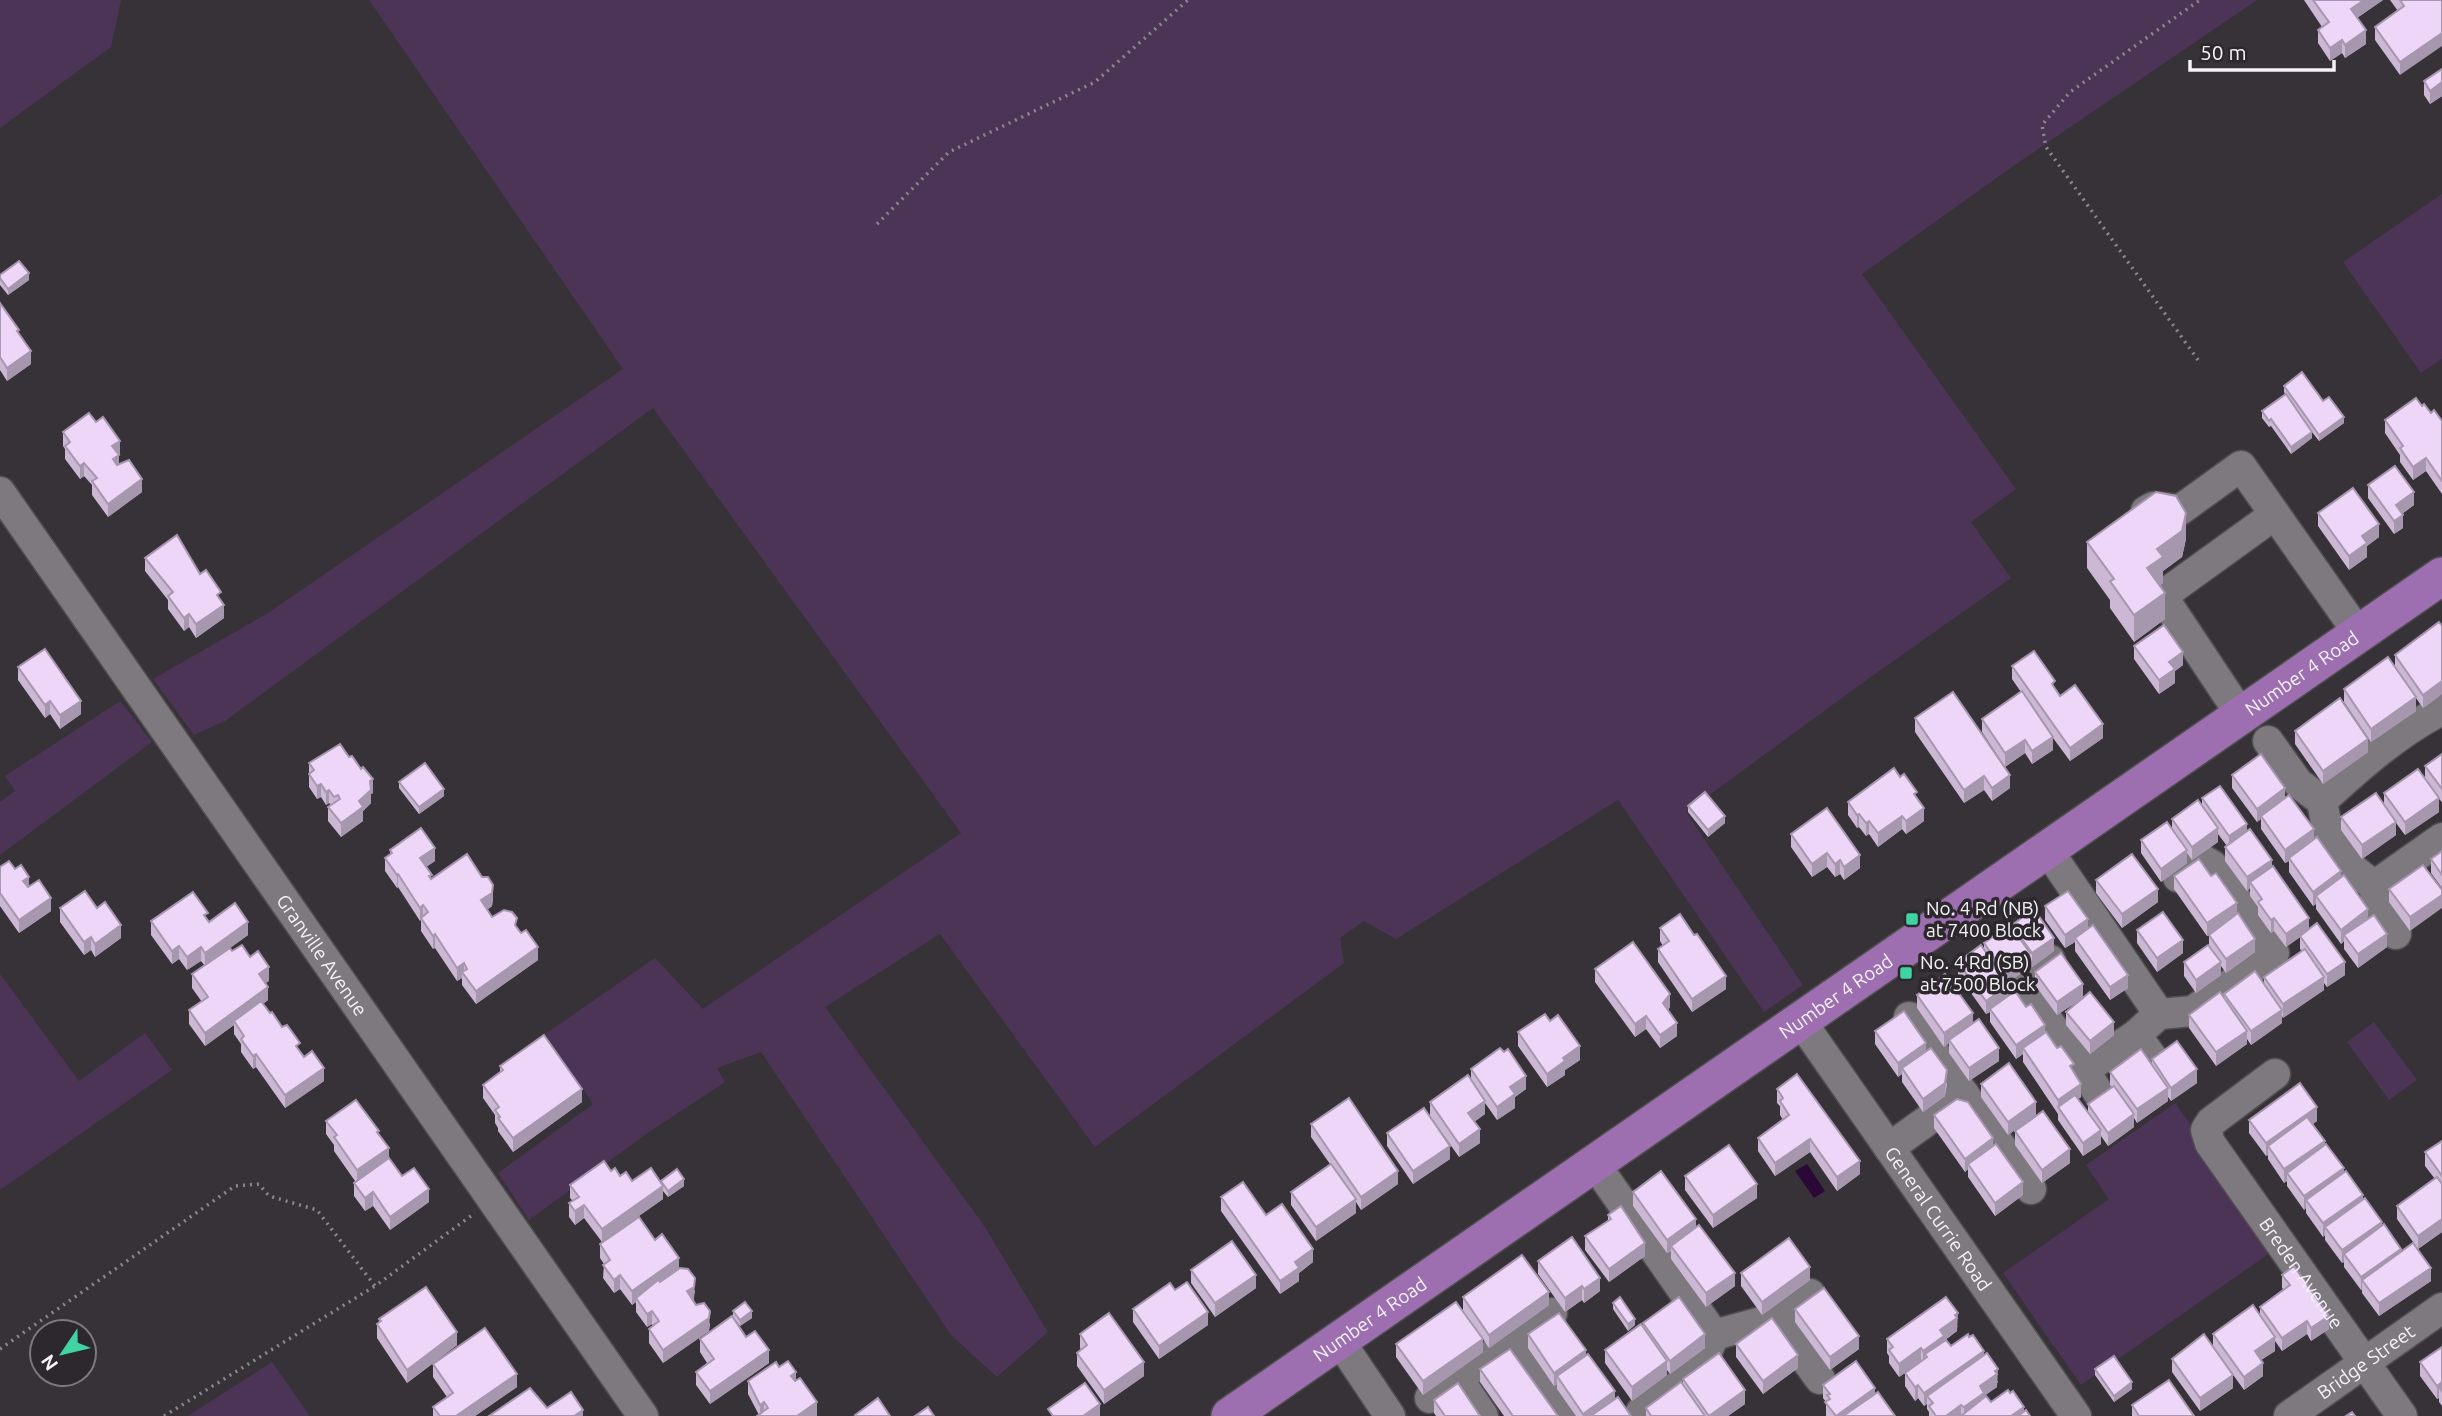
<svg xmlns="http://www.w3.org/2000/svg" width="2442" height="1416" viewBox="0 0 2442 1416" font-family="Ubuntu,sans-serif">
<rect width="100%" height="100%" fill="#363237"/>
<g fill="#4c3456">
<path d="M0 0H121L111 47 0 128Z"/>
<path d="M369 0H2257L2009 169 1862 274 2016 489 1971 522 2011 578 1868 679 1686 812 1803 985 1764 1012 1618 800 1396 939 1364 921 1340 938 1344 963 1095 1147 940 934 825 1007 985 1227 1048 1332 997 1377 951 1335 761 1052 717 1068 725 1082 649 1132 529 1220 498 1173 593 1104 545 1034 655 958 703 1009 961 833 653 408 225 721 194 735 153 679 268 613 623 369Z"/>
<path d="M2442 194V359L2421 373 2343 262Z"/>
<path d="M120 701 152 742 0 855V802L15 791 5 776Z"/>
<path d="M0 974 79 1081 145 1033 172 1070 0 1190Z"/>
<path d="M2374 1022 2417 1080 2389 1100 2347 1042Z"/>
<path d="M2175 1103 2277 1248 2081 1385 2003 1273 2109 1199 2086 1165Z"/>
<path d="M272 1362 310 1416H188Z"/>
</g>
<path fill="#2a0936" d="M1807 1164 1825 1191 1814 1198 1795 1171Z"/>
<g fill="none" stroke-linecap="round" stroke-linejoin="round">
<defs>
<g id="minor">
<path id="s1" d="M0 492 643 1416"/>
<path d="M2146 511 2153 507 2180 510 2241 466 2359 634"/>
<path d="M2241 715 2162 596 2274 515"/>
<path d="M2268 741 2298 783 2322 801"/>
<path d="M2047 849 2159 1014"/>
<path d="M2374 886 2353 869 2328 833 2322 801C2358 768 2398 732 2442 710"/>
<path d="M2396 934 2377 905 2374 886 2442 838"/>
<path d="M2050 960 2019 982 2084 1070 2099 1094"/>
<path d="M1909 1017 2031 1189"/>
<path id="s2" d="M1800 1020 2076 1416"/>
<path d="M2136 1035 2158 1066"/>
<path d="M2084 1070 2136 1035 2159 1014 2193 1011 2274 953 2212 865 2203 860 2178 877"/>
<path id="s3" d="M2275 1074 2211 1122 2206 1130 2210 1143 2402 1416"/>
<path d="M1889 1148 1964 1094"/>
<path d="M1595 1164 1714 1335"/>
<path d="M1776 1318 1820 1379"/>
<path d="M1339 1340 1390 1416"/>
<path d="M1510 1343 1561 1416"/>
<path d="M1458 1379 1483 1416"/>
<path d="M1430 1398 1552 1313"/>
<path d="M1641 1412 1699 1371 1714 1335 1776 1318 1810 1294"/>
<path id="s4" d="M2289 1416 2442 1308"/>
</g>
<g id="major">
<path id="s5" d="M1230 1416 2442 576"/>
</g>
</defs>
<use href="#minor" stroke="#514e52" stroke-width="33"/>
<use href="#major" stroke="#514e52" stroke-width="40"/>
<g stroke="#8c898d" stroke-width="3.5" stroke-dasharray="2 5" stroke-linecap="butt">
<path d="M877 224 949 152 1095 82 1188 0"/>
<path d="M2198 360 2046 147 2042 125 2070 92 2200 0"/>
<path d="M0 1349 235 1186 259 1184 269 1196 317 1210 375 1286 475 1213"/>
<path d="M164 1416 375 1286"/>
</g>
<use href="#minor" stroke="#7d797f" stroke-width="30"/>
<use href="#major" stroke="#9d6fb0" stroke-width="37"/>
</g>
<g fill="#ccb8d5">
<path d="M2304 0H2383L2357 18 2366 44 2345 58 2342 53 2330 61 2318 43V30L2322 27Z"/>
<path d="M2390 0H2442L2400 75 2375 40V27L2398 11Z"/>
<path d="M2442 69V96L2430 104 2424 95V81Z"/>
<path d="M0 275 29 280 8 295 0 285Z"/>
<path d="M0 303 19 333 31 364 7 381 0 370Z"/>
<path d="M2284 386 2323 401 2344 423 2319 441 2312 432V438L2291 454 2271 426 2269 427 2262 418V411L2285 394 2284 392Z"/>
<path d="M2422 406 2442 421V494L2426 471 2413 480 2400 462V455L2385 433V420Z"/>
<path d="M63 432 120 454 118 455 119 464 142 492 108 517 92 495V485L84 476 80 479 65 459V449L63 446Z"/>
<path d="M2368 485 2414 505 2402 514 2403 528 2394 534 2368 498Z"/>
<path d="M2318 513 2379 537 2367 546V557L2349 570 2318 526Z"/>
<path d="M2186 539 2182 557 2163 571V583L2160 585 2165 619 2134 642 2110 608V600L2087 568V542Z"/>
<path d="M145 558 221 601 224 618 196 638 189 627 184 631 168 609V600L145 571Z"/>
<path d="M2442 626V694L2423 708 2416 698V711L2371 742 2344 702V689L2395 666V655Z"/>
<path d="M2134 646 2183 665 2175 671V683L2159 694 2134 659Z"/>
<path d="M2012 666 2055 689 2060 696 2103 738 2070 761 2053 738V750L2032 764 2025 753 2005 767 1982 732V719L2021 692 2012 679Z"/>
<path d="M18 667 81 714 60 729 50 714 45 718 18 680Z"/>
<path d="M1915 718 2010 788 1992 801 1984 790 1964 803 1915 732Z"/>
<path d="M2295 731 2368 752 2323 784 2295 744Z"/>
<path d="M2442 754V802L2439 799V812L2405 835 2396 823V835L2362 859 2341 830V817L2384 804V793L2425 779V766Z"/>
<path d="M309 763 373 793 371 794V803L363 811V821L341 837 328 821V807L331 805 329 803 326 805 321 797 317 799 309 787Z"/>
<path d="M2232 775 2285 798 2314 840 2341 877 2387 947 2358 968 2344 949V941L2341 944 2316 909V904L2313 906 2289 872V861L2285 863 2261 829V819L2257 822 2232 788Z"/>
<path d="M399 782 444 796 419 814 399 788Z"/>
<path d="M2202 798 2247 831 2272 866 2309 929 2345 975 2327 987 2324 983V990L2283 1018 2282 1016V1023L2251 1045 2247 1039V1044L2216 1066 2189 1028V1015L2224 999V994L2264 984V977L2302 951 2300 949V937L2286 947 2274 931 2271 933 2258 915V907L2250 896V888L2247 891 2225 861V847L2227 846 2218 834V842L2192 860 2187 853V863L2161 882 2141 853V840L2172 829V819L2202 806Z"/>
<path d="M1917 799 1924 821 1906 834 1902 829 1878 847 1869 834 1866 836 1859 827 1857 828 1848 815V802Z"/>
<path d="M1688 806 1725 823 1708 837 1688 812Z"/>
<path d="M1791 834 1860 868 1844 880 1840 874 1835 877 1827 867 1812 877 1791 847Z"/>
<path d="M390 850 435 861 426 867 432 879 493 898 492 906 487 910 492 917 517 927 538 960 476 1004 462 985V978L457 981 435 948 433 949 421 931V920L420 921 398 887 397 888 385 871V858L390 855Z"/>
<path d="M2442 851V888L2431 873V859Z"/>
<path d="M2423 865 2410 931 2389 902V889Z"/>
<path d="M0 867 29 887 51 911 19 933 0 906Z"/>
<path d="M2174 876 2237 915 2255 952 2226 973 2221 966V975L2196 993 2184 976V962L2209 946V935L2207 936 2174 889Z"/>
<path d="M2096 880 2158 902 2122 928 2096 893Z"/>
<path d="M2045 906 2088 928 2128 988 2110 1000 2075 951V942L2065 948 2045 920Z"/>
<path d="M60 908 121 938 95 957 91 950 84 955 60 922Z"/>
<path d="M151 921 209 922 248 935 230 948 232 951 269 981 265 983 268 1000 263 1004 324 1081 285 1108 256 1067 253 1069 241 1052V1044L234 1034V1025L205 1046 189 1024V1010L202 1002 192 988V974L205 966 201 961 187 970 179 959 172 964 151 935Z"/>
<path d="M2012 925 2054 951 2032 967 2030 963V967L2007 983 2008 996 2045 1033 2074 1072 2081 1097 2078 1099 2088 1112V1104L2112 1087 2110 1085V1072L2152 1064V1059L2197 1083 2171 1101 2168 1097V1101L2137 1123 2134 1118V1127L2108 1146 2101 1136V1144L2083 1156 2058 1120V1114L2023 1062V1054L2016 1059 1990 1022V1012L1986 1014 1958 975V962L1984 949V943L2012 929Z"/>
<path d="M1660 928 1726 989 1692 1012 1658 962V949L1663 946 1660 941Z"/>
<path d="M2137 930 2183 953 2157 972 2137 943Z"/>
<path d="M1595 969 1670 1007 1668 1010 1677 1036 1660 1048 1646 1029 1635 1037 1595 982Z"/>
<path d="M2035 972 2083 998 2057 1015 2035 985Z"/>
<path d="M1917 995 1973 1023 1999 1061 1969 1081 1949 1053V1043L1944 1047 1917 1008Z"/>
<path d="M2066 1012 2114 1035 2090 1054 2066 1025Z"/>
<path d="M1875 1031 1926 1051 1947 1084 1945 1096 1923 1112 1902 1082V1074L1898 1077 1875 1044Z"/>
<path d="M1518 1032 1580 1060 1565 1070V1075L1547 1087 1518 1046Z"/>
<path d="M1504 1052 1526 1089 1515 1097V1108L1497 1120 1485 1103V1114L1474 1122 1480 1143 1459 1157 1430 1116V1102L1471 1080V1069Z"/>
<path d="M500 1066 582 1102 513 1152 498 1131V1128L495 1123V1115L483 1098V1085L500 1072Z"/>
<path d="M1981 1084 2036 1115 2008 1135 1981 1097Z"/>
<path d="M1777 1089 1860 1174 1837 1191 1810 1152 1775 1176 1758 1151V1138L1783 1120 1780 1115V1106L1777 1103Z"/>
<path d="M1934 1115 1993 1146 2023 1195 1995 1216 1968 1177V1169L1965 1172 1934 1128Z"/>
<path d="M2249 1120 2317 1121 2313 1124 2325 1146 2344 1172 2401 1252 2431 1281 2379 1316 2362 1293V1289L2361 1290 2344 1267V1262L2342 1263 2325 1240V1235L2323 1237 2306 1213V1208L2304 1210 2287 1186V1181L2284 1183 2268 1159V1155L2266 1156 2249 1133Z"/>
<path d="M326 1121 379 1135 389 1158 402 1176 429 1202 390 1230 373 1206 365 1211 354 1196V1183L355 1181 334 1151V1145L326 1134Z"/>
<path d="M1311 1124 1398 1184 1361 1210 1356 1202V1213L1316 1241 1291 1205V1192L1330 1164 1311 1137Z"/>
<path d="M2015 1131 2070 1163 2042 1183 2015 1145Z"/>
<path d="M1387 1133 1450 1159 1413 1184 1387 1146Z"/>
<path d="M2442 1141V1232L2418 1249 2397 1219V1206L2435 1179 2425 1166V1152Z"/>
<path d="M611 1171 632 1181 661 1182 684 1186 668 1197 663 1191V1199L602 1242 584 1218 575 1225 569 1217V1203L573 1201 570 1198V1185Z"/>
<path d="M1685 1176 1757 1198 1713 1228 1685 1190Z"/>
<path d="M1633 1192 1696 1227 1735 1286 1706 1307 1671 1259V1251L1667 1253 1633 1206Z"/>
<path d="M1221 1197 1266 1215 1313 1262 1299 1273V1281L1280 1294 1221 1211Z"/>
<path d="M1608 1215 1645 1256 1609 1282 1585 1250V1236L1608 1221Z"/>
<path d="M655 1240 679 1269 695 1291 693 1300 710 1324 709 1331 663 1363 649 1343V1329L653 1326 652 1324 647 1327 636 1312V1302L632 1305 620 1289 614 1293 603 1278 604 1264 600 1258V1244Z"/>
<path d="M1538 1261 1600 1291 1584 1303 1582 1300 1565 1312 1538 1274Z"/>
<path d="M1191 1270 1256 1288 1215 1317 1191 1283Z"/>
<path d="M1741 1273 1810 1280 1762 1315 1741 1286Z"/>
<path d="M2282 1275 2329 1329 2311 1341 2307 1334 2282 1351 2275 1341V1351L2261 1360 2263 1376 2244 1390 2213 1347V1334L2260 1316V1307L2284 1290 2282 1288Z"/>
<path d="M1175 1290 1208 1325 1159 1359 1133 1322V1309Z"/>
<path d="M1463 1297 1549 1305 1489 1348 1483 1339V1352L1423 1395 1396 1357V1344L1463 1310Z"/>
<path d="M1613 1303 1635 1325 1628 1331 1613 1309Z"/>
<path d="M1795 1309 1859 1349 1830 1370 1795 1322Z"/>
<path d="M733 1311 752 1318 740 1326 733 1317Z"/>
<path d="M379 1319 457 1345 407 1383 377 1338V1324L379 1323Z"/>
<path d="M1643 1323 1705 1348 1670 1374 1667 1370V1375L1632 1401 1605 1363V1350L1643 1327Z"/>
<path d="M1958 1326 1957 1327V1331L1944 1341 1951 1346 1984 1355 1998 1382 1997 1383V1387L1984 1396V1398L1991 1402 2024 1412 2030 1416H1929V1412L1927 1409V1404L1924 1406 1918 1398 1915 1401 1905 1386V1373L1899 1377 1889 1363V1356L1887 1353V1339Z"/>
<path d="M1080 1334 1144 1376 1104 1404 1077 1366V1353L1081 1350 1080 1348Z"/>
<path d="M1528 1334 1586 1355 1615 1400 1631 1416H1576L1557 1389V1384L1554 1386 1528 1348Z"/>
<path d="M746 1337 769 1363 710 1404 696 1385V1372L707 1363 700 1352V1339Z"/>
<path d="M1736 1344 1798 1368 1763 1394 1736 1357Z"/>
<path d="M2442 1347V1406L2439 1402V1398L2437 1399 2420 1376V1362Z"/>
<path d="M2172 1359 2233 1388 2200 1411 2172 1372Z"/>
<path d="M433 1364 517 1387 475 1416H433V1407L447 1397 433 1377Z"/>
<path d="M779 1367 796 1380 817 1416 759 1415 748 1394V1381Z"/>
<path d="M1480 1369 1558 1416H1504L1480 1382Z"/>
<path d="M2095 1369 2132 1389 2114 1402 2095 1375Z"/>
<path d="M1683 1379 1745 1404 1728 1416H1646V1408L1683 1384Z"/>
<path d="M1823 1385 1875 1393 1895 1416H1826V1402L1823 1398Z"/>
<path d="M1434 1400 1480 1416H1436L1434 1413Z"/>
<path d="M2132 1405 2194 1416H2132Z"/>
</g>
<g fill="#a696ae">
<path d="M2364 0H2383L2351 22V9Z"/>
<path d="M2366 30V44L2345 58V45Z"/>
<path d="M2442 33V46L2400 75V62Z"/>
<path d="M2342 40V53L2330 61V48Z"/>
<path d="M2442 82V96L2430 104V91Z"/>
<path d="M29 273V280L8 295V289Z"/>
<path d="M31 351V364L7 381V368Z"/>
<path d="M2344 417V423L2319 441V435Z"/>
<path d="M2312 432V438L2291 454V447Z"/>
<path d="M120 441V454L112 459V446Z"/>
<path d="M119 455V468L113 459Z"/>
<path d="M2426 458V471L2413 480V467Z"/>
<path d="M84 463V476L80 479V466Z"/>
<path d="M142 479V492L108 517V504Z"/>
<path d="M2414 492V505L2396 518V505Z"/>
<path d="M2186 513V539L2182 557 2163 571V583L2147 594V568L2157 549Z"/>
<path d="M2403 515V528L2394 534V521Z"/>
<path d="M2379 524V537L2367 546V557L2349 570V556L2362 536Z"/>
<path d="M2165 593V619L2134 642V615Z"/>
<path d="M224 605V618L196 638V624Z"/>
<path d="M189 614V627L184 631V618Z"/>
<path d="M2183 652V665L2175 671V683L2159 694V680L2169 662Z"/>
<path d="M2442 681V694L2423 708V695Z"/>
<path d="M2416 697V711L2371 742V729Z"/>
<path d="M50 701V714L45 718V705Z"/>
<path d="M81 701V714L60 729V715Z"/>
<path d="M2103 724V738L2070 761V748Z"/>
<path d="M2053 737V750L2032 764V751Z"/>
<path d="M2368 739V752L2323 784V771Z"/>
<path d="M2025 740V753L2005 767V753Z"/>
<path d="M2010 775V788L1992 801V788Z"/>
<path d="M1984 776V790L1964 803V790Z"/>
<path d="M373 779V793L371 794V803L363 811V821L341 837V823L359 801 370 781Z"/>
<path d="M321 784V797L317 799V786Z"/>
<path d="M2285 788V801L2261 816V819L2257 822V809Z"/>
<path d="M444 789V796L419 814V807Z"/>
<path d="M329 790V803L326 805V792Z"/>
<path d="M2439 798V812L2405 835V822Z"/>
<path d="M1924 808V821L1906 834V821Z"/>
<path d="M1859 814V827L1857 828V815Z"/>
<path d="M1725 816V823L1708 837V830Z"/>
<path d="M1902 816V829L1878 847V833Z"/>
<path d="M1869 821V834L1866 836V823Z"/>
<path d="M2396 822V835L2362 859V845Z"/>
<path d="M2247 824V837L2229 849V836Z"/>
<path d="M2218 828V842L2192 860V847Z"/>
<path d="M2314 829V842L2289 858V861L2285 863V850Z"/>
<path d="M435 848V861L420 871V858Z"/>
<path d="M2187 850V863L2161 882V869Z"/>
<path d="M1827 853V867L1812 877V864Z"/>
<path d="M1860 855V868L1844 880V867Z"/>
<path d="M1840 860V874L1835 877V864Z"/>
<path d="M2272 860V873L2250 882V888L2247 891V877Z"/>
<path d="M2341 871V885L2316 896V904L2313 906V892Z"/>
<path d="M398 874V887L397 888V875Z"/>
<path d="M29 877V890L23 881Z"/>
<path d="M493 885V898L492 906 481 914V900Z"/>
<path d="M2158 889V902L2122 928V914Z"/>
<path d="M2442 895V908L2410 931V917Z"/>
<path d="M51 898V911L19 933V920Z"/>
<path d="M2237 903V916L2207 936V923Z"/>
<path d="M423 905V919L421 918 420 921V908Z"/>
<path d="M2368 909V923L2344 935V941L2341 944V930Z"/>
<path d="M2274 918V931L2271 933V920Z"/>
<path d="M2309 918V931L2286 947V934Z"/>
<path d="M2088 919V933L2075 938V942L2065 948V935Z"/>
<path d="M248 922V935L205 966V953Z"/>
<path d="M121 925V938L95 957V944Z"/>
<path d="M435 934V948L433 949V936Z"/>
<path d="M2387 934V947L2358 968V954Z"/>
<path d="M91 937V950L84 955V942Z"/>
<path d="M2054 938V951L2032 967V953Z"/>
<path d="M2255 939V952L2226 973V959Z"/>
<path d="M2183 940V953L2157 972V958Z"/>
<path d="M179 946V959L172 964V951Z"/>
<path d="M201 947V961L187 970V957Z"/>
<path d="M538 947V960L476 1004V991Z"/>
<path d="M2030 953V967L2004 985V972Z"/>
<path d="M2221 962V975L2196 993V980Z"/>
<path d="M2345 962V975L2327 987V974Z"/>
<path d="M464 963V974L462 972V978L457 981V968Z"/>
<path d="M269 967V981L259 988V974Z"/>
<path d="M2128 975V988L2110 1000V987Z"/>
<path d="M1726 976V989L1692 1012V999Z"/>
<path d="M2324 977V990L2283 1018V1004Z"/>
<path d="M2083 984V998L2057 1015V1002Z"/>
<path d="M2008 985V998L1990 1009V1012L1986 1014V1001Z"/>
<path d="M268 987V1000L235 1024 234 1021V1025L205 1046V1033Z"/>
<path d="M1670 994V1007L1663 1017V1003Z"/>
<path d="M2282 1010V1023L2251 1045V1031Z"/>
<path d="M1973 1013V1026L1949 1040V1043L1944 1047V1033Z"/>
<path d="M1646 1016V1029L1635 1037V1024Z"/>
<path d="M2114 1022V1035L2090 1054V1041Z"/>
<path d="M1677 1023V1036L1660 1048V1035Z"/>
<path d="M2045 1025V1038L2023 1048V1054L2016 1059V1045Z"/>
<path d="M2247 1031V1044L2216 1066V1052Z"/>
<path d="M1926 1043V1056L1902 1068V1074L1898 1077V1063Z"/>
<path d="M1580 1046V1060L1565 1070V1075L1547 1087V1074L1563 1058Z"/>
<path d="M1999 1048V1061L1969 1081V1068Z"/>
<path d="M256 1054V1067L253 1069V1056Z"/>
<path d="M324 1068V1081L285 1108V1095Z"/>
<path d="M2197 1069V1083L2171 1101V1088Z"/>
<path d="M1947 1070 1945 1096 1923 1112V1099Z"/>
<path d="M1526 1076V1089L1515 1097V1108L1497 1120V1107L1510 1087Z"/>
<path d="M2081 1084V1097L2061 1112 2058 1107V1100Z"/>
<path d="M2168 1088V1101L2137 1123V1109Z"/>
<path d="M582 1089V1102L513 1152V1138Z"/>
<path d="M1485 1101V1114L1468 1126V1113Z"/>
<path d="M2036 1102V1115L2008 1135V1122Z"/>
<path d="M2317 1107V1121L2272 1152 2268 1146V1155L2266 1156V1143Z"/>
<path d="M2134 1114V1127L2108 1146V1133Z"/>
<path d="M1480 1129V1143L1459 1157V1144Z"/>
<path d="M2101 1130V1144L2083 1156V1143Z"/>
<path d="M1993 1138V1151L1968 1164V1169L1965 1172V1159Z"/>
<path d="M1810 1139V1152L1775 1176V1163Z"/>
<path d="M2325 1141V1154L2287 1173V1181L2284 1183V1169Z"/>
<path d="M1450 1146V1159L1413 1184V1171Z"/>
<path d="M389 1148V1162L357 1184V1170Z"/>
<path d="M2070 1149V1163L2042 1183V1170Z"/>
<path d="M1860 1161V1174L1837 1191V1177Z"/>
<path d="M2344 1168V1181L2306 1200V1208L2304 1210V1196Z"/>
<path d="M1398 1171V1184L1361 1210V1197Z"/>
<path d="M684 1179V1186L668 1197V1191Z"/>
<path d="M2023 1182V1195L1995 1216V1203Z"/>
<path d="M1757 1184V1198L1713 1228V1215Z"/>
<path d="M663 1186V1199L602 1242V1229Z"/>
<path d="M429 1189V1202L390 1230V1217Z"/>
<path d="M373 1192V1206L365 1211V1198Z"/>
<path d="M2363 1195V1208L2325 1227V1235L2323 1237V1223Z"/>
<path d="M1356 1199V1213L1316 1241V1227Z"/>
<path d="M584 1205V1218L575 1225V1211Z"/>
<path d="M1696 1219V1233L1671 1246V1251L1667 1253V1240Z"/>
<path d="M2442 1219V1232L2418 1249V1236Z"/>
<path d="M2382 1222V1235L2344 1254V1262L2342 1263V1250Z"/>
<path d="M1645 1243V1256L1609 1282V1269Z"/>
<path d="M1313 1249V1262L1299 1273V1281L1280 1294V1281L1295 1262Z"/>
<path d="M2401 1249V1262L2362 1280V1289L2361 1290V1277Z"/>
<path d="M679 1258V1271L636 1298V1302L632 1305V1291Z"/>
<path d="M1810 1267V1280L1762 1315V1302Z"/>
<path d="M2431 1268V1281L2379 1316V1303Z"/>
<path d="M1735 1273V1286L1706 1307V1293Z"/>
<path d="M620 1275V1289L614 1293V1280Z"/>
<path d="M1256 1275V1288L1215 1317V1303Z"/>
<path d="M695 1278 694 1300 687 1304V1291Z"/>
<path d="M1600 1278V1291L1584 1303V1289Z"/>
<path d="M1582 1286V1300L1565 1312V1298Z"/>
<path d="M1549 1292V1305L1489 1348V1335Z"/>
<path d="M652 1311V1324L647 1327V1314Z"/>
<path d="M710 1311 709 1331 663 1363V1350Z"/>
<path d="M752 1311V1318L740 1326V1320Z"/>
<path d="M1208 1312V1325L1159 1359V1346Z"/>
<path d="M1958 1313 1957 1331 1944 1340V1350L1927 1357 1925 1354V1363L1923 1364V1351L1940 1330Z"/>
<path d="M2329 1316V1329L2311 1341V1328Z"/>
<path d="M1635 1319V1325L1628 1331V1324Z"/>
<path d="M2307 1321V1334L2282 1351V1338Z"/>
<path d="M457 1332V1345L407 1383V1370Z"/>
<path d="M1705 1334V1348L1670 1374V1361Z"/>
<path d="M1859 1336V1349L1830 1370V1357Z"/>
<path d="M2275 1337V1351L2255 1364V1351Z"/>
<path d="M1483 1339V1352L1423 1395V1381Z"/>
<path d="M1921 1348V1362L1899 1377V1364Z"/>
<path d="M769 1350V1363L710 1404V1391Z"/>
<path d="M1586 1350V1364L1557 1376V1384L1554 1386V1373Z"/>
<path d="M1984 1351V1364L1927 1396V1404L1924 1406V1393Z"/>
<path d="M1798 1355V1368L1763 1394V1381Z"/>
<path d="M1667 1361V1375L1632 1401V1387Z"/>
<path d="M1144 1362V1376L1104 1404V1390Z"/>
<path d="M2263 1363V1376L2244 1390V1377Z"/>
<path d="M1998 1369 1997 1387 1984 1396V1406L1964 1416V1407L1980 1386Z"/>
<path d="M796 1372V1386L791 1376Z"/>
<path d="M517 1374V1387L475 1416H456Z"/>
<path d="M2233 1375V1388L2200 1411V1398Z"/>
<path d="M2132 1382V1389L2114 1402V1396Z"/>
<path d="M2442 1382V1393L2439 1389V1398L2437 1399V1386Z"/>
<path d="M1918 1385V1398L1915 1401V1387Z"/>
<path d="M1875 1388V1401L1855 1416H1837Z"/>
<path d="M1745 1390V1404L1728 1416H1710Z"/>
<path d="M1615 1391V1405L1592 1415V1416H1583V1414Z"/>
<path d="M764 1402V1416H760V1405Z"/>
<path d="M817 1402V1416H797Z"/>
<path d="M1100 1404V1416H1083Z"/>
<path d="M1961 1405V1416H1946Z"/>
<path d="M2024 1407V1416H2011Z"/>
<path d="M583 1410V1416H574Z"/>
</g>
<g fill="#edd6f8" stroke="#a696ae" stroke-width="2">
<path d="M2313 0H2364L2351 9 2366 30 2345 45 2342 40 2330 48 2318 30 2329 22Z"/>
<path d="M2400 0H2442V33L2400 62 2375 27 2404 6Z"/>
<path d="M2442 69V82L2430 91 2424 81Z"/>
<path d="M19 261 29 273 8 289 0 278V275Z"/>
<path d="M0 303 19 330 17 331 31 351 7 368 0 357Z"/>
<path d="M2302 372 2323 401 2329 397 2344 417 2319 435 2284 386Z"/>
<path d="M2286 394 2312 432 2291 447 2271 419 2269 421 2262 411Z"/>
<path d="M2416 398 2422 406 2424 404 2431 413 2434 410 2442 421V481L2426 458 2413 467 2400 448 2403 446 2385 420Z"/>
<path d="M89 413 96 422 103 417 120 441 112 446 119 455 113 459 117 465 129 460 142 479 108 504 92 481 97 478 84 463 80 466 65 446 70 442 63 432Z"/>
<path d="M2395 466 2414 492 2396 505 2403 515 2394 521 2368 485Z"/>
<path d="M2353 488 2379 524 2362 536 2367 543 2349 556 2318 513Z"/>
<path d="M2156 492 2176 496 2186 513 2182 531 2157 549 2163 557 2147 568 2165 593 2134 615 2110 581 2114 579 2087 542Z"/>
<path d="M177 535 200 574 206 570 221 592 217 595 224 605 196 624 189 614 184 618 168 596 173 592 145 558Z"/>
<path d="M2439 622 2442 626V681L2423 695 2395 655Z"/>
<path d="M2164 625 2183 652 2169 662 2175 669 2159 680 2134 646Z"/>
<path d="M45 649 81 701 60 715 50 701 45 705 18 667Z"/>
<path d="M2034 651 2055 681 2052 684 2060 696 2075 685 2103 724 2070 748 2012 666Z"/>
<path d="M2388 657 2416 697 2371 729 2344 689Z"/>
<path d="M2022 691 2053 737 2032 751 2025 740 2005 753 1982 719Z"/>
<path d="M1953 692 2010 775 1992 788 1984 776 1964 790 1915 718Z"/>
<path d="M2340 698 2368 739 2323 771 2295 731Z"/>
<path d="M340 744 349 757 352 756 361 769 363 767 373 779 370 781 371 790 359 801 363 807 341 823 328 807 340 799 338 795 334 797 329 790 326 792 321 784 317 786 309 774 314 770 309 763Z"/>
<path d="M2261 754 2285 788 2257 809 2232 775Z"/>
<path d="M2442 754V789L2425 766Z"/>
<path d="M425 763 444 789 419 807 399 782Z"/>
<path d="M1894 768 1900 777 1904 774 1917 792 1914 794 1924 808 1906 821 1902 816 1878 833 1869 821 1866 823 1859 814 1857 815 1848 802Z"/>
<path d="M2418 769 2439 798 2405 822 2384 793Z"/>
<path d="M2220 786 2247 824 2229 836 2202 798Z"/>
<path d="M1705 792 1725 816 1708 830 1688 806Z"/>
<path d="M2376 793 2396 822 2362 845 2341 817Z"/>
<path d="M2289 795 2314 829 2285 850 2261 816Z"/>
<path d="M2198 800 2218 828 2192 847 2172 819Z"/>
<path d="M1827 808 1860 855 1844 867 1840 860 1835 864 1827 853 1812 864 1791 834Z"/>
<path d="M2167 822 2187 850 2161 869 2141 840Z"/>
<path d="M421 828 435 848 420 858 432 875 429 876 431 879 467 854 482 877H488L493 885 492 893 481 900 492 917 504 910 512 912 517 918 515 925 521 933 526 930 538 947 476 991 462 972 467 969 464 963 457 968 435 934 433 936 421 918 428 912 423 905 420 908 398 874 397 875 385 858 392 853 390 850Z"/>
<path d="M2250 829 2272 860 2247 877 2225 847Z"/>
<path d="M2317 837 2341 871 2313 892 2289 858Z"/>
<path d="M2442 851V875L2431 859Z"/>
<path d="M2132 854 2158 889 2122 914 2096 880Z"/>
<path d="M2199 859 2211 876 2216 873 2237 903 2207 923 2174 876Z"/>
<path d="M9 861 15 869 21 865 29 877 23 881 28 887 39 880 51 898 19 920 0 893V867Z"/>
<path d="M2423 865 2442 890V895L2410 917 2389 889Z"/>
<path d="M2273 866 2309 918 2286 934 2274 918 2271 920 2258 902 2262 899 2250 882Z"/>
<path d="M2344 875 2368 909 2341 930 2316 896Z"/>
<path d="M85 891 97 908 105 902 121 925 95 944 91 937 84 942 60 908Z"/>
<path d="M2068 891 2088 919 2065 935 2045 906Z"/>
<path d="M193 892 208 913 204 915 209 922 235 903 248 922 205 953 201 947 187 957 179 946 172 951 151 921Z"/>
<path d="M2034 909 2054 938 2032 953 2012 925Z"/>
<path d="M2163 912 2183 940 2157 958 2137 930Z"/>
<path d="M2238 913 2255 939 2226 959 2209 935Z"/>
<path d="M1680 914 1694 935 1697 934 1726 976 1692 999 1658 949 1669 941 1660 928Z"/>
<path d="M2374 915 2387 934 2358 954 2344 935Z"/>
<path d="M2317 923 2345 962 2327 974 2300 936Z"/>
<path d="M2010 925 2030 953 2004 972 1984 943Z"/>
<path d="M2093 925 2128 975 2110 987 2075 938Z"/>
<path d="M1633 942 1670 994 1663 1003 1677 1023 1660 1035 1646 1016 1635 1024 1595 969Z"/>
<path d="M242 945 250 957 258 951 269 967 259 974 268 987 205 1033 189 1010 208 997 192 974 230 948 232 951Z"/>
<path d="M1981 945 2008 985 1986 1001 1958 962Z"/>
<path d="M2208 945 2221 962 2196 980 2184 962Z"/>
<path d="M2305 949 2324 977 2283 1004 2264 977Z"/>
<path d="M2061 953 2083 984 2057 1002 2035 972Z"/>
<path d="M2255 971 2282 1010 2251 1031 2224 994Z"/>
<path d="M1945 974 1973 1013 1944 1033 1917 995Z"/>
<path d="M2015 991 2026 1007 2031 1004 2045 1025 2016 1045 1990 1009Z"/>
<path d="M2090 992 2114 1022 2090 1041 2066 1012Z"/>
<path d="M2220 992 2247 1031 2216 1052 2189 1015Z"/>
<path d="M261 1001 270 1013 272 1012 282 1027 287 1025 300 1043 296 1046 304 1057 312 1051 324 1068 285 1095 256 1054 253 1056 241 1039 244 1036 234 1021Z"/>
<path d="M1904 1011 1926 1043 1898 1063 1875 1031Z"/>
<path d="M1545 1014 1550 1021 1558 1015 1580 1046 1563 1058 1565 1061 1547 1074 1518 1032Z"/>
<path d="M1979 1019 1999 1048 1969 1068 1949 1040Z"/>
<path d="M2046 1032 2057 1048 2061 1046 2074 1064 2070 1066 2081 1084 2058 1100 2023 1048Z"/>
<path d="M544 1035 582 1089 513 1138 498 1118 500 1117 495 1110 499 1107 483 1085 503 1070 500 1066Z"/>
<path d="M2177 1041 2197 1069 2171 1088 2152 1059Z"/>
<path d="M1500 1048 1504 1052 1508 1049 1526 1076 1510 1087 1515 1094 1497 1107 1471 1069Z"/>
<path d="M1931 1048 1947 1070 1945 1083 1923 1099 1902 1068Z"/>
<path d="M2141 1049 2168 1088 2137 1109 2110 1072Z"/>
<path d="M2009 1063 2036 1102 2008 1122 1981 1084Z"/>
<path d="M1797 1074 1860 1161 1837 1177 1810 1139 1775 1163 1758 1138 1789 1115 1780 1101 1783 1098 1777 1089Z"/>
<path d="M1468 1075 1485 1101 1468 1113 1480 1129 1459 1144 1430 1102Z"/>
<path d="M2300 1083 2317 1107 2266 1143 2249 1120Z"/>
<path d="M2114 1086 2134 1114 2108 1133 2088 1104Z"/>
<path d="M2075 1095 2101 1130 2083 1143 2058 1107Z"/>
<path d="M1349 1098 1398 1171 1361 1197 1311 1124Z"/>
<path d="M1957 1099 1968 1102 1993 1138 1965 1159 1934 1115Z"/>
<path d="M356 1100 379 1131 377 1132 389 1148 357 1170 334 1137 337 1135 326 1121Z"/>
<path d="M1424 1108 1450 1146 1413 1171 1387 1133Z"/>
<path d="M2043 1111 2070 1149 2042 1170 2015 1131Z"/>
<path d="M2307 1117 2325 1141 2284 1169 2268 1146Z"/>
<path d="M2442 1141V1176L2425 1152Z"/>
<path d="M1996 1144 2023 1182 1995 1203 1968 1164Z"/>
<path d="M2326 1144 2344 1168 2304 1196 2287 1173Z"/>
<path d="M1729 1145 1757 1184 1713 1215 1685 1176Z"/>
<path d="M389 1158 402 1176 414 1168 429 1189 390 1217 373 1192 365 1198 354 1183Z"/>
<path d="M604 1161 611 1171 615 1168 620 1176 626 1172 632 1181 651 1168 663 1186 602 1229 584 1205 575 1211 569 1203 579 1197 570 1185Z"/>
<path d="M1331 1164 1356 1199 1316 1227 1291 1192Z"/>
<path d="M677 1169 684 1179 668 1191 661 1181Z"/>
<path d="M1661 1171 1696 1219 1667 1240 1633 1192Z"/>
<path d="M2346 1171 2363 1195 2323 1223 2306 1200Z"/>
<path d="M2437 1177 2442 1184V1219L2418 1236 2397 1206Z"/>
<path d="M1243 1182 1266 1215 1282 1204 1313 1249 1295 1262 1299 1268 1280 1281 1221 1197Z"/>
<path d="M2365 1198 2382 1222 2342 1250 2325 1227Z"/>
<path d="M1621 1206 1645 1243 1609 1269 1585 1236 1611 1219 1608 1215Z"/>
<path d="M639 1217 655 1240 662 1234 679 1258 632 1291 620 1275 614 1280 603 1265 610 1260 600 1244Z"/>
<path d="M2384 1224 2401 1249 2361 1277 2344 1254Z"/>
<path d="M1699 1225 1735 1273 1706 1293 1671 1246Z"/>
<path d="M1572 1237 1600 1278 1584 1289 1582 1286 1565 1298 1538 1261Z"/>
<path d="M1789 1238 1810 1267 1762 1302 1741 1273Z"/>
<path d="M1232 1241 1256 1275 1215 1303 1191 1270Z"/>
<path d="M2413 1243 2431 1268 2379 1303 2362 1280Z"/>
<path d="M1522 1255 1549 1292 1489 1335 1463 1297Z"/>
<path d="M2294 1266 2329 1316 2311 1328 2307 1321 2282 1338 2260 1307 2290 1285 2282 1275Z"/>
<path d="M680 1268 688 1269 695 1278 694 1287 687 1291 696 1305 704 1303 710 1311 709 1318 663 1350 649 1329 659 1321 652 1311 647 1314 636 1298 658 1280 660 1282Z"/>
<path d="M1187 1282 1208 1312 1159 1346 1133 1309 1170 1283 1175 1290Z"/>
<path d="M426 1287 457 1332 407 1370 377 1324 381 1321 379 1319Z"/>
<path d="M1824 1288 1859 1336 1830 1357 1795 1309Z"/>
<path d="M1620 1297 1635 1319 1628 1324 1613 1303Z"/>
<path d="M1679 1297 1705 1334 1670 1361 1643 1323Z"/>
<path d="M1946 1297 1958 1313 1955 1315 1957 1318 1940 1330 1944 1336 1923 1351 1921 1348 1899 1364 1889 1350 1893 1347 1887 1339Z"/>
<path d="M745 1302 752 1311 740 1320 733 1311Z"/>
<path d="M1456 1302 1483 1339 1423 1381 1396 1344Z"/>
<path d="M2253 1305 2275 1337 2255 1351 2263 1363 2244 1377 2213 1334Z"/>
<path d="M1109 1313 1144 1362 1104 1390 1077 1353 1087 1345 1080 1334Z"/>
<path d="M1559 1313 1586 1350 1554 1373 1528 1334Z"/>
<path d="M732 1316 746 1337 755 1331 769 1350 710 1391 696 1372 714 1359 700 1339Z"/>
<path d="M1772 1318 1798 1355 1763 1381 1736 1344Z"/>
<path d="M1641 1324 1667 1361 1632 1387 1605 1350Z"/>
<path d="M485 1328 517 1374 456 1416H440L433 1407 453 1393 433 1364Z"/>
<path d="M1968 1334 1969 1337 1973 1335 1984 1351 1924 1393 1918 1385 1915 1387 1905 1373 1927 1357 1925 1354 1946 1340 1951 1346Z"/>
<path d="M2204 1334 2233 1375 2200 1398 2172 1359Z"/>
<path d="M2442 1347V1382L2437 1386 2420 1362Z"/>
<path d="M1510 1349 1558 1416H1513L1480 1369Z"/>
<path d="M1719 1353 1745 1390 1709 1416 1683 1379Z"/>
<path d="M1987 1353 1998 1369 1995 1371 1997 1374 1980 1386 1984 1393 1964 1407 1961 1405 1946 1416H1936L1929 1406 1933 1403 1927 1396Z"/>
<path d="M1588 1354 1615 1391 1583 1414 1557 1376Z"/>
<path d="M2114 1356 2132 1382 2114 1396 2095 1369Z"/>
<path d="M788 1361 796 1372 791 1376 795 1381 800 1378 817 1402 797 1416H757L768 1408 764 1402 760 1405 748 1381 776 1362 779 1367Z"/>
<path d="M1856 1361 1875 1388 1836 1416 1825 1402 1830 1399 1827 1395 1830 1394 1823 1385Z"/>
<path d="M2169 1380 2194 1416H2139L2132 1405Z"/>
<path d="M1681 1382 1705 1416H1651L1646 1408Z"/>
<path d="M1085 1383 1100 1404 1083 1416H1053L1048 1409Z"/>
<path d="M1458 1383 1480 1416H1445L1434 1400Z"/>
<path d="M530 1388 547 1408 571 1392 583 1410 574 1416H489Z"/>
<path d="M2008 1390 2010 1393 2013 1391 2024 1407 2011 1416H1961L1986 1396 1991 1402Z"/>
<path d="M1878 1392 1895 1416H1843Z"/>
<path d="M1618 1397 1631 1416H1592V1415Z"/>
<path d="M878 1398 890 1416H856L855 1415Z"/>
<path d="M928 1407 934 1416H915Z"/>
<path d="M2026 1410 2030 1416H2018Z"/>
<path d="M2352 1412 2355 1416H2346Z"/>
</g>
<g fill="#40d4a2" stroke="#2c282d" stroke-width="2.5">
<rect x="1905" y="912" width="14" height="14" rx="3.5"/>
<rect x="1899" y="966" width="14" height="14" rx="3.5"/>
</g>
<g text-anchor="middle" stroke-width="7" stroke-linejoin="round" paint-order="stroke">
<g font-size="19" fill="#f5f3f6" stroke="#2c282d">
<text dy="7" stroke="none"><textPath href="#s5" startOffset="1304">Number 4 Road</textPath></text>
<text dy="7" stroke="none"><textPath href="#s1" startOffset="564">Granville Avenue</textPath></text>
<text dy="7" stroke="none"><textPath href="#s5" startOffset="737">Number 4 Road</textPath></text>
<text dy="7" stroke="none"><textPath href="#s2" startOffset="242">General Currie Road</textPath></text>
<text dy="7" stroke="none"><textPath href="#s3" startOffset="262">Breden Avenue</textPath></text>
<text dy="7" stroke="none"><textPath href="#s5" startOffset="170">Number 4 Road</textPath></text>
<text dy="7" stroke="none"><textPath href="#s4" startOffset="94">Bridge Street</textPath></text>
</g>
<g font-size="19" fill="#f5f3f6" stroke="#2c282d" text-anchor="start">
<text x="1926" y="915">No. 4 Rd (NB)<tspan x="1926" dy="22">at 7400 Block</tspan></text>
<text x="1920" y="969">No. 4 Rd (SB)<tspan x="1920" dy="22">at 7500 Block</tspan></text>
</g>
</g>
<g transform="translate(63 1353) rotate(235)"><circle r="33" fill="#2c282d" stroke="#7c797d" stroke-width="2"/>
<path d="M0-5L12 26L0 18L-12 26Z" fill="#40d4a2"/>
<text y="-10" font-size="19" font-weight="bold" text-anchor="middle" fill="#f5f3f6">N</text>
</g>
<path d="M2190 60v10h144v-10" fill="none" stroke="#f5f3f6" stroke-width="3.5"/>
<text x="2200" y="60" font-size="21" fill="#f5f3f6" stroke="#2c282d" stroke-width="5" paint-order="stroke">50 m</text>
</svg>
